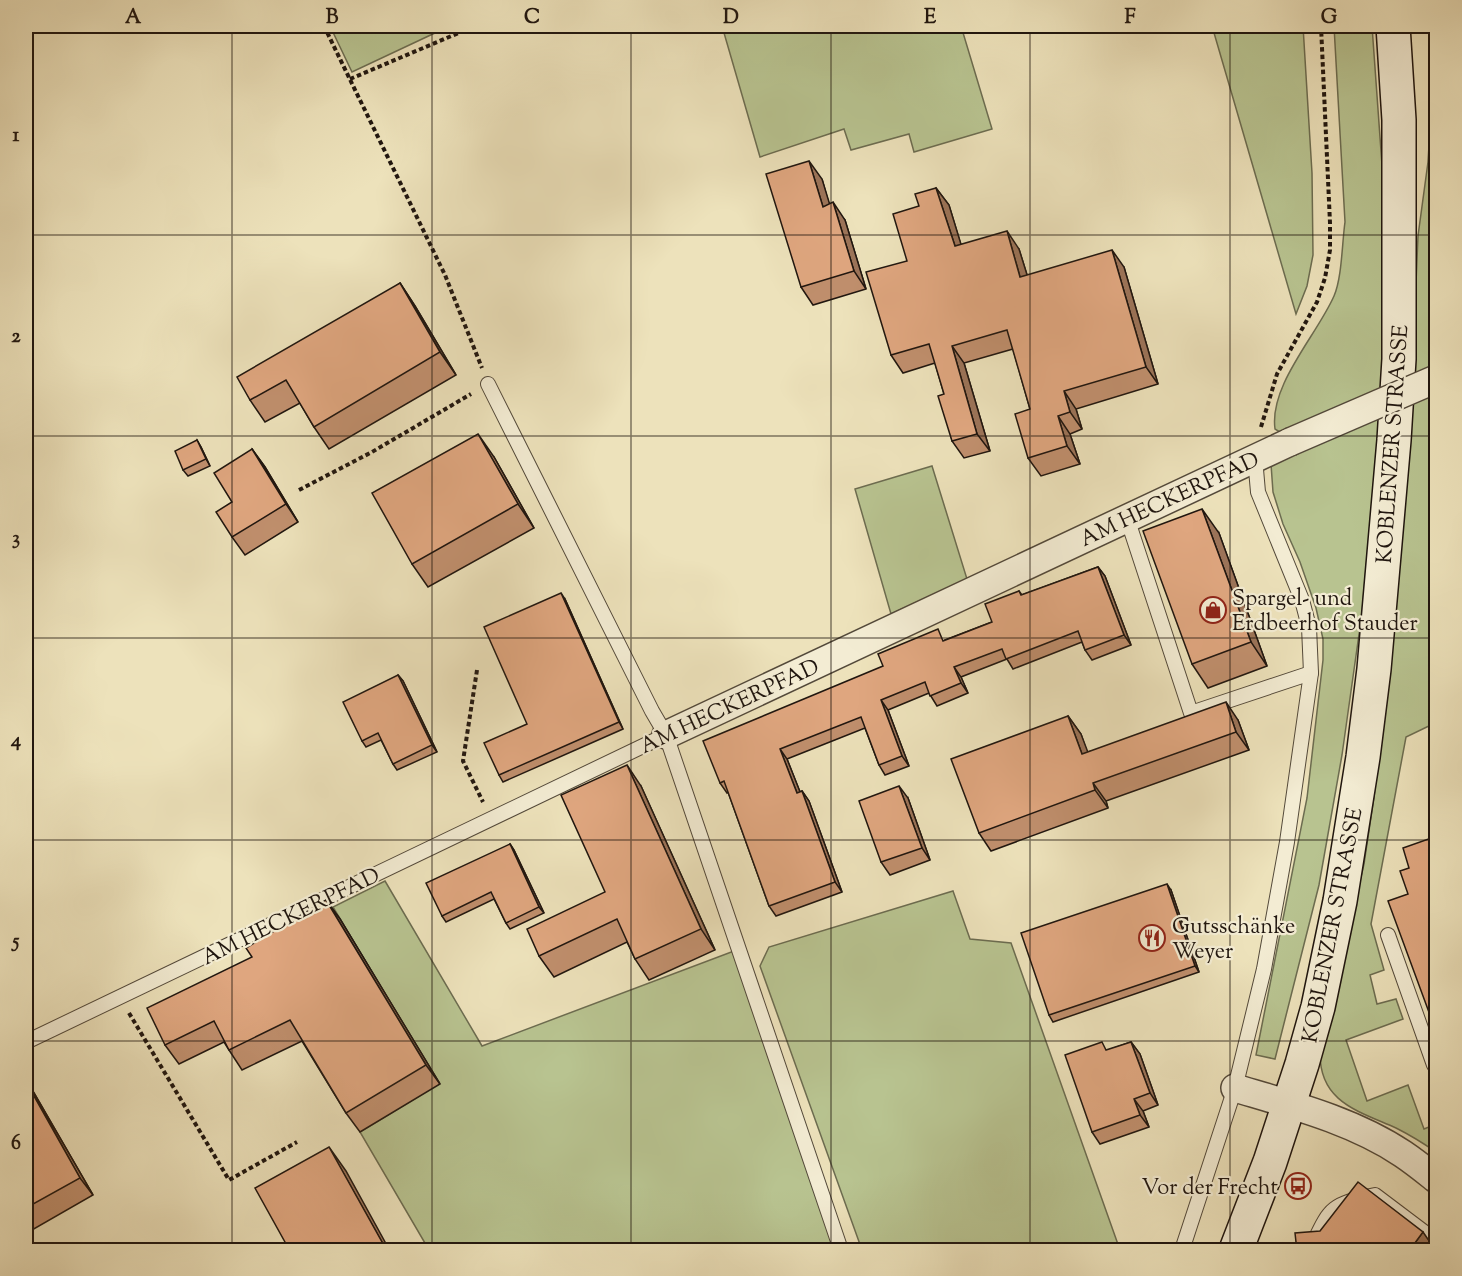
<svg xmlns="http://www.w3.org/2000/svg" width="1462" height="1276" viewBox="0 0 1462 1276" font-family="'Sorts Mill Goudy',serif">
<rect width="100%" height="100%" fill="#ede2bb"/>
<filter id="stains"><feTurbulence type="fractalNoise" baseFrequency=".00333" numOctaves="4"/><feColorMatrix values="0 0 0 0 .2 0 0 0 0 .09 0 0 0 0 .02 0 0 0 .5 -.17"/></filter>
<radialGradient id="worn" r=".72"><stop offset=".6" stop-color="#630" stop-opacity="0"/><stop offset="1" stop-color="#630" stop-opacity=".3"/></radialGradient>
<g fill="#b8c390" stroke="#6c6c50" stroke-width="1.5">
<path d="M330 26H435L437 32 352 72Z"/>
<path d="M722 26H961L992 129 914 152 909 134 851 150 844 129 760 157Z"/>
<path d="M1212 26H1303L1312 173 1313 255 1307 286 1296 314Z"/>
<path d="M1334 26H1372L1383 179 1384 367 1362 613 1342 755 1319 885 1275 1059 1256 1055 1307 798 1323 660V639L1316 608 1300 562 1283 524 1273 492 1271 464 1280 432 1275 429C1269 385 1317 335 1334 296 1342 278 1342 243 1345 222Z"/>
<path d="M1435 120 1436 363 1429 366V393L1436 390V567L1430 630 1436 647V715L1430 717 1431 725 1406 737 1371 924 1384 970 1370 975 1377 1004 1396 999 1403 1019 1346 1040 1367 1101 1408 1085 1424 1129 1436 1124V1152C1423 1143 1410 1135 1396 1128 1358 1111 1319 1102 1320 1052L1364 864 1374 797 1401 538 1410 423 1418 236 1428 162 1430 128Z"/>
<path d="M932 466 967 579 891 614 855 489Z"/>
<path d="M385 881 482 1046 734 951 841 1250H429L360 1132 439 1084 333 907Z"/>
<path d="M953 891 970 939 1011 943 1120 1250H862L760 966 769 947Z"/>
</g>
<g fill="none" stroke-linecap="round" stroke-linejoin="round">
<defs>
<g id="lane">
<path d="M488 384 652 711 666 735 841 1250"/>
<path d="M1127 518 1191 713 1311 673"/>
<path d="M1388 935 1434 1065 1436 1064"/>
<path d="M26 1042 666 735"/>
<path d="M1182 1250 1235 1088 1264 969 1287 842 1311 673 1309 627 1302 600 1258 492 1255 458"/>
<path d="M1310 1250C1330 1209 1328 1205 1375 1195L1436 1241"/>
</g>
<g id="street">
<path d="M666 735 1290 442"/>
<path d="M1235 1088C1292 1105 1354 1121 1403 1154 1415 1162 1426 1171 1436 1179"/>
</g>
<path id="secondary" d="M1236 1250 1270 1162 1302 1064 1318 1007 1340 901 1363 757 1374 669 1394 440 1399 359V120L1393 26"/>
</defs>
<use href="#lane" stroke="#53493a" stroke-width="16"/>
<use href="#street" stroke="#53493a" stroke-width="30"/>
<use href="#secondary" stroke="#20160f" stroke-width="36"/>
<g stroke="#20160f" stroke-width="4" stroke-dasharray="4.5 3" stroke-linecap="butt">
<path d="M324 26 445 275 482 368"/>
<path d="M350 79 475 26"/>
<path d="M1261 427 1277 374 1317 302 1325 278 1330 250V223L1321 26"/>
<path d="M299 490 372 452 471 394"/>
<path d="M477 670 463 761 483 802"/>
<path d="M129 1013 229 1180 297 1142"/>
</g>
<use href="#lane" stroke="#f3ecd3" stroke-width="14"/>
<use href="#street" stroke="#f3ecd3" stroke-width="27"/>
<use href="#secondary" stroke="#f3ecd3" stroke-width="33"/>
<defs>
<path id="street-bridge" d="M1290 442 1436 379"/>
</defs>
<use href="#street-bridge" stroke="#53493a" stroke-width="30" stroke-linecap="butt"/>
<use href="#street-bridge" stroke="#f3ecd3" stroke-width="27"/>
</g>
<g fill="#c08f6d" stroke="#20160f" stroke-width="1.5">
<path d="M822 179 829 204 845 220 866 289 813 305 801 287Z"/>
<path d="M936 188 949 205 961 245 1019 249 1027 275 1124 267 1158 384 1076 409 1082 429 1070 434 1080 464 1041 476 1028 458 1030 409 1013 349 964 363 990 451 964 458 952 441 944 394 935 363 903 373 891 355 907 261 919 206Z"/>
<path d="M400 283 415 306 456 375 329 449 314 427 300 403 265 422 250 400Z"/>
<path d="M197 440 201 447 210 466 188 476 183 470Z"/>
<path d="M252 449 265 467 298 522 245 555 232 537V502Z"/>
<path d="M494 457 534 528 428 587 412 564Z"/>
<path d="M1219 533 1267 666 1208 688 1192 664Z"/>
<path d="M1098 567 1105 576 1131 645 1092 660 1085 650 1082 642 1013 669 1007 659 961 677 968 693 937 706 929 693 888 710 909 766 885 775 879 765 865 728 787 759 800 792 802 791 809 801 842 892 776 916 769 906 728 792 727 793 720 783 945 640 992 622 1019 591 1022 595Z"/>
<path d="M565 599 623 729 503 782 499 775 527 724Z"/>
<path d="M398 675 403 681 437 752 397 770 393 764 381 740 366 747 362 741Z"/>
<path d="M1068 716 1081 734 1087 752 1238 720 1249 750 1106 801 1108 808 991 851 979 833Z"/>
<path d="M641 786 715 950 649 980 635 959 627 942 554 977 539 956 605 892Z"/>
<path d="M908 798 930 860 890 875 881 862Z"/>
<path d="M510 844 514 850 544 913 510 929 506 923 494 899 446 922 442 916Z"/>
<path d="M1171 890 1199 972 1053 1022 1049 1015Z"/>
<path d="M326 900 340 919 440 1084 360 1132 346 1113 302 1041 242 1070 229 1050 224 1042 179 1064 165 1045 252 957Z"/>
<path d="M1131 1042 1140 1054 1158 1105 1143 1111 1149 1127 1100 1144 1092 1132 1108 1050Z"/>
<path d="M26 1080 34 1093 93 1195 32 1230 26 1221Z"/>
</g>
<g fill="#9c7459" stroke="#20160f" stroke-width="1.5">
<path d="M809 161 822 179 836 225 823 207Z"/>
<path d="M936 188 949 205 967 264 955 246Z"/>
<path d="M833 202 845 220 866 289 854 271Z"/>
<path d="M1007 231 1019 249 1033 294 1020 277Z"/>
<path d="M1112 250 1124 267 1158 384 1146 367Z"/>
<path d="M400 283 415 306 456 375 440 352Z"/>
<path d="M952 346 964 363 990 451 977 434Z"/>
<path d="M1064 391 1076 409 1082 429 1070 412Z"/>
<path d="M1058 416 1070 434 1080 464 1067 446Z"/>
<path d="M478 434 494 457 534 528 518 504Z"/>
<path d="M197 440 201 447 210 466 206 459Z"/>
<path d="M252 449 265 467 298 522 286 504Z"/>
<path d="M1202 509 1219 533 1267 666 1251 642Z"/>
<path d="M1098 567 1105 576 1131 645 1124 635Z"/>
<path d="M561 593 565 599 623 729 619 722Z"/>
<path d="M954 667 961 677 968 693 961 683Z"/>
<path d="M398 675 403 681 437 752 432 745Z"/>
<path d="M881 700 888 710 909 766 902 756Z"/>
<path d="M1226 702 1238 720 1249 750 1236 732Z"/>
<path d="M1068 716 1081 734 1095 771 1082 754Z"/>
<path d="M780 749 787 759 804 802 797 793Z"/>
<path d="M627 765 641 786 715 950 701 929Z"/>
<path d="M1093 783 1106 801 1108 808 1095 790Z"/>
<path d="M899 786 908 798 930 860 922 848Z"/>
<path d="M802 791 809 801 842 892 835 882Z"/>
<path d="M510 844 514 850 544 913 539 907Z"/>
<path d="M1167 884 1171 890 1199 972 1195 966Z"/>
<path d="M326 900 340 919 440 1084 426 1065Z"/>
<path d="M1131 1042 1140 1054 1158 1105 1150 1093Z"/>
<path d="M26 1080 34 1093 93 1195 80 1178Z"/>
<path d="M1134 1099 1143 1111 1149 1127 1140 1115Z"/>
<path d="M329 1147 346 1171 390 1251H387Z"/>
<path d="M1423 1232 1436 1251H1409Z"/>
</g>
<g fill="#dfa67f" stroke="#20160f" stroke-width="1.5">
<path d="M809 161 823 207 833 202 854 271 801 287 766 174Z"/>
<path d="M936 188 955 246 1007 231 1020 277 1112 250 1146 367 1064 391 1070 412 1058 416 1067 446 1028 458 1015 414 1030 409 1007 330 952 346 977 434 952 441 938 396 944 394 929 344 891 355 866 272 907 261 893 214 919 206 915 194Z"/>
<path d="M400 283 440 352 314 427 286 380 250 400 237 377Z"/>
<path d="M478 434 518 504 412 564 372 493Z"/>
<path d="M197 440 206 459 183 470 175 451Z"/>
<path d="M252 449 286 504 232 537 216 512 232 502 214 473Z"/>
<path d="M1202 509 1251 642 1192 664 1143 531Z"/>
<path d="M1098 567 1124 635 1085 650 1078 631 1006 659 1002 649 954 667 961 683 930 696 925 682 881 700 902 756 879 765 861 717 780 749 797 793 802 791 835 882 769 906 724 781 720 783 703 741 883 666 878 654 938 629 943 641 992 622 985 604 1019 591 1021 595Z"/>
<path d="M561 593 619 722 499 775 484 743 527 724 484 627Z"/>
<path d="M398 675 432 745 393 764 378 733 362 741 343 702Z"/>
<path d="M1226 702 1236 732 1093 783 1095 790 979 833 951 759 1068 716 1082 754Z"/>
<path d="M627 765 701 929 635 959 617 919 539 956 527 929 605 892 561 795Z"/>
<path d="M899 786 922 848 881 862 859 801Z"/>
<path d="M1437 836V1034L1388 901 1408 894 1400 871 1409 868 1403 848Z"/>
<path d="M510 844 539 907 506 923 491 892 442 916 426 883Z"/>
<path d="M1167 884 1195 966 1049 1015 1021 933Z"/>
<path d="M326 900 426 1065 346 1113 290 1020 229 1050 214 1021 165 1045 147 1008 252 957 246 948Z"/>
<path d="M1102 1042 1106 1050 1131 1042 1150 1093 1134 1099 1140 1115 1092 1132 1065 1055Z"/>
<path d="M26 1082 80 1178 26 1208Z"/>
<path d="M329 1147 387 1251H290L255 1188Z"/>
<path d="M1358 1182 1423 1232 1409 1251H1297L1295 1233 1320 1231Z"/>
</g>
<path fill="none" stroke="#20160f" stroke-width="1.5" stroke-opacity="0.55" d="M232 26V1250M432 26V1250M631 26V1250M831 26V1250M1030 26V1250M1230 26V1250M26 235H1436M26 436H1436M26 638H1436M26 840H1436M26 1041H1436"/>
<defs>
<symbol id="shop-ring" viewBox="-11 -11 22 22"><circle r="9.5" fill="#f3ecd3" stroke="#8f2418" stroke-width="1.5"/><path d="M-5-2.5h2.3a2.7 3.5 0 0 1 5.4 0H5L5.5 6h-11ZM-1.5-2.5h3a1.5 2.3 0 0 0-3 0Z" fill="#8f2418"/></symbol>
<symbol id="restaurant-ring" viewBox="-11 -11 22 22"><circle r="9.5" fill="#f3ecd3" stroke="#8f2418" stroke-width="1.5"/><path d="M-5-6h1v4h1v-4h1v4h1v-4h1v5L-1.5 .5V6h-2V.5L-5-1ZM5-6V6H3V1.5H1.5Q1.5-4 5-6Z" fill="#8f2418"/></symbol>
<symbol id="bus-ring" viewBox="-11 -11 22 22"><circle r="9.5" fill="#f3ecd3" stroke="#8f2418" stroke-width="1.5"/><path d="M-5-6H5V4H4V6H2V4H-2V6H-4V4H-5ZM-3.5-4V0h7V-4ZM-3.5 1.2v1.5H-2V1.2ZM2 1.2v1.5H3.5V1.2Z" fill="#8f2418"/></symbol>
</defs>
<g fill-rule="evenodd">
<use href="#shop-ring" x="1198" y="595" width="30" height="30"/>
<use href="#restaurant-ring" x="1137" y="923" width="30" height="30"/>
<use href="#bus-ring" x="1283" y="1171" width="30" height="30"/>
</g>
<g text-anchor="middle" stroke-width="4.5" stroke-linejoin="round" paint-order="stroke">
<g font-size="22" fill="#20160f" stroke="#f3ecd3">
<text transform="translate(1391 444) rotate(-86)" y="8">KOBLENZER STRASSE</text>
<text transform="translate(1169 498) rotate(-25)" y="8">AM HECKERPFAD</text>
<text transform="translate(729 705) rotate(-25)" y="8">AM HECKERPFAD</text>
<text transform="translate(290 915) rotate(-26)" y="8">AM HECKERPFAD</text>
<text transform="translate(1331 925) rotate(-79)" y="8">KOBLENZER STRASSE</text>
</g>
<g font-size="22" fill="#20160f" stroke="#f3ecd3" text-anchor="start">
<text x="1232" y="605">Spargel- und<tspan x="1232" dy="25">Erdbeerhof Stauder</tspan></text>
<text x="1172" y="933">Gutsschänke<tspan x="1172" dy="25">Weyer</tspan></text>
<text x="1278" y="1194" text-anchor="end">Vor der Frecht</text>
</g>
</g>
<rect width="1462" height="1276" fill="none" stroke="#ede2bb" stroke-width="66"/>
<rect x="33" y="33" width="1396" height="1210" fill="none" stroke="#20160f" stroke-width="2"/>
<g font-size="20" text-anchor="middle" font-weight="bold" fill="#20160f">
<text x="133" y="23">A</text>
<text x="332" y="23">B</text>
<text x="532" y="23">C</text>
<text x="731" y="23">D</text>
<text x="930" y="23">E</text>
<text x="1130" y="23">F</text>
<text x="1329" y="23">G</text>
<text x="16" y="141">1</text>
<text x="16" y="342">2</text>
<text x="16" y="544">3</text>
<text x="16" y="746">4</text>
<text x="16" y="947">5</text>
<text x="16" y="1149">6</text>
</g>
<rect width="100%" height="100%" filter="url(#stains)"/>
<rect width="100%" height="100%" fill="url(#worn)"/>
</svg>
